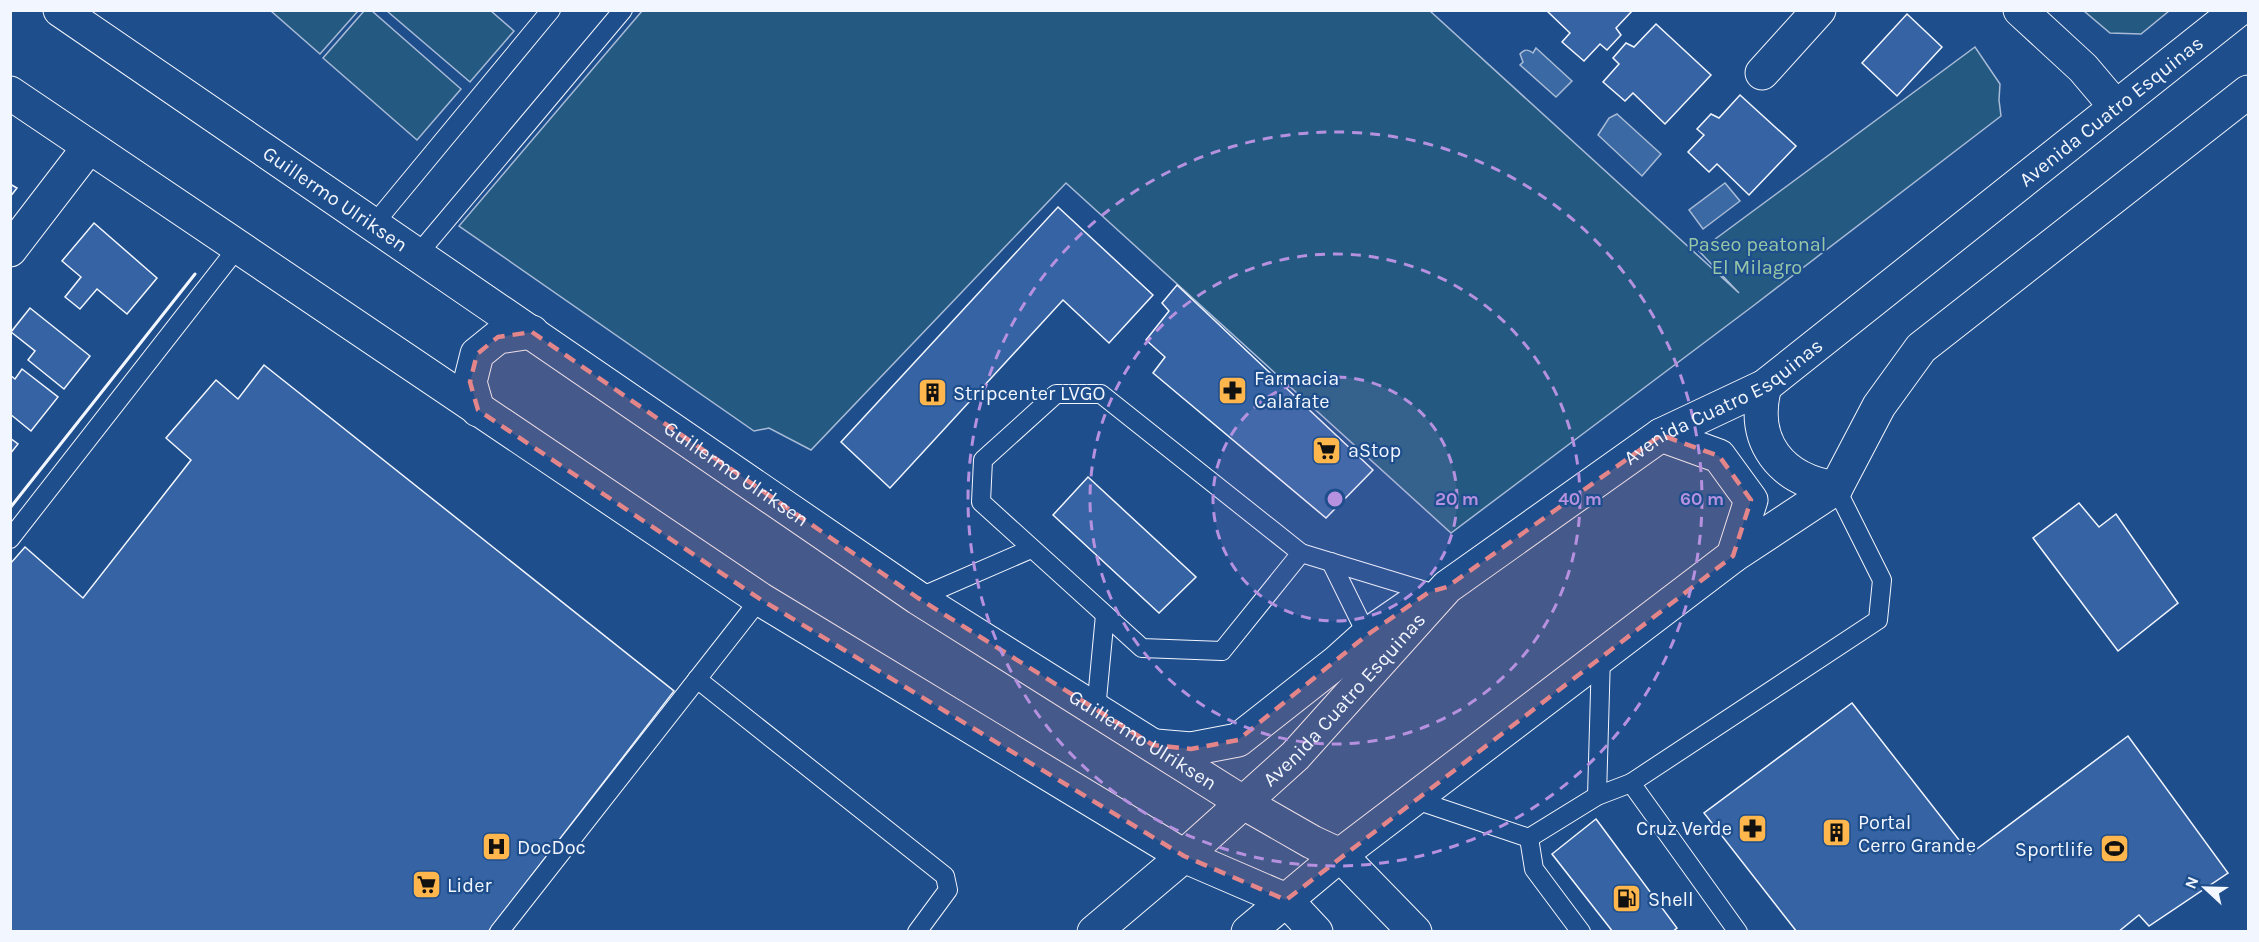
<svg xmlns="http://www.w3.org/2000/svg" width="2259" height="942" viewBox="0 0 2259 942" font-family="Karla,sans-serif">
<rect width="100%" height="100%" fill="#1f4e8c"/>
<g fill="#245a82" stroke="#a8bbd7" stroke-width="1.5">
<path d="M271 11H358L320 54Z"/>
<path d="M364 11H372L461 89 417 140 323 58Z"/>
<path d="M387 11H491L514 31 470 82Z"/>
<path d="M642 11H1430L1739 293 1699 251 1975 47 2000 84 1999 100 2001 116 1753 306 1451 533 1066 183 811 450 769 428 754 431 459 226Z"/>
<path d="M2084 11H2169L2141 34 2110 33Z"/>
</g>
<g fill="#3b69a3" stroke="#a8bbd7" stroke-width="1.5">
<path d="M1536 48 1572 81 1556 97 1520 65 1523 62 1520 54C1524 49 1528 49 1533 53Z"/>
<path d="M1617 114 1661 154 1642 176 1598 135 1609 118Z"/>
<path d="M1725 183 1740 201 1703 229 1689 210Z"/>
</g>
<g fill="#3563a3" stroke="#f2f6ff" stroke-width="1.5">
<path d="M1546 10H1633L1616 28 1621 35 1607 50 1600 44 1584 61 1562 42 1570 33Z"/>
<path d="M1907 14 1942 47 1897 96 1862 63Z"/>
<path d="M1656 24 1711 75 1665 124 1633 93 1625 101 1603 82 1619 64 1613 58 1626 43 1634 47Z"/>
<path d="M1740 95 1796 146 1749 195 1717 164 1709 172 1688 152 1704 135 1697 129 1711 114 1719 118Z"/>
<path d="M10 184 17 188 10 197Z"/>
<path d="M1058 207 1153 295 1109 343 1063 300 890 488 841 442Z"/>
<path d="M94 223 157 278 127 314 97 289 80 309 65 297 81 277 62 261Z"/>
<path d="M1177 285 1373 470 1326 518 1153 373 1165 357 1146 340 1169 311 1162 303Z"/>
<path d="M30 308 90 356 64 389 28 360 35 351 11 332Z"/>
<path d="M264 365 674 691 488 932H10V564L25 547 83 598 191 460 166 438 216 380 238 399Z"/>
<path d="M22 369 58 397 31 431 10 414V375L15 379Z"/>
<path d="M10 438 18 444 10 454Z"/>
<path d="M1088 477 1196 577 1159 613 1053 515Z"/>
<path d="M2079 503 2099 527 2116 514 2178 603 2118 651 2033 538Z"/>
<path d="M1852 703 1970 854 2128 736 2228 873 2149 926 2139 915 2118 932H1797L1704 813Z"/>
<path d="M1596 819 1677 928 1672 932H1613L1552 854Z"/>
</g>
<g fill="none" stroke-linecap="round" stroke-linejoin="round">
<defs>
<g id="service">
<path d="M374 224 551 10"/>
<path d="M418 254 623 10"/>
<path d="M1056 394H1101L1301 553 1222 651 1142 648 981 502 983 460Z"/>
<path d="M10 539 238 247"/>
<path d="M1301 553 1429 592"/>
<path d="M1331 562 1367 635"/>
<path d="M918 598 1031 549"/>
<path d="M697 679 945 876 948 890 917 932"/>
<path d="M1096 710 1105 615"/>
<path d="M1631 783 1878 620 1882 580 1836 488"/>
<path d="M1597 796 1601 656"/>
<path d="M1413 799 1529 838 1597 796 1631 783 1738 932"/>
<path d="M1529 838 1534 869 1581 932"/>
<path d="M499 932 760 599"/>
</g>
<g id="minor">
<path d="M2020 10 2083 68 2116 107"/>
<path d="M1762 73 1819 10"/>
<path d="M10 250 89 147"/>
</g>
<g id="tertiary">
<path d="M1340 855 1415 932"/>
<path d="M1286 900 1316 932"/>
</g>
<g id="secondary">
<path id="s1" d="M60 10 918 598 1244 803 1312 842 1340 855"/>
<path d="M10 93 760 599 1184 856 1286 900"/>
<path d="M1765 386C1750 442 1781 480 1836 488"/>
<path d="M478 410 470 382 477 354 498 337 532 332"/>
<path d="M1661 435 1719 456 1751 500 1733 556"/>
<path d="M1156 746 1191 749 1238 740 1337 662 1367 635 1418 600"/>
<path id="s2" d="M1094 932 1184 856 1295 756 1447 587 1661 435 1765 386 2238 10"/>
<path d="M1248 932 1340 855 1733 556 1836 488 1879 406 1921 348 2248 92"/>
</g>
</defs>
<use href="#service" stroke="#f2f6ff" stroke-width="20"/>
<use href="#minor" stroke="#f2f6ff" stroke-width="35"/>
<use href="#tertiary" stroke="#f2f6ff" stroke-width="35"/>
<use href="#secondary" stroke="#f2f6ff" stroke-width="35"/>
<use href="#service" stroke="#1f4e8c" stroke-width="18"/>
<use href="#minor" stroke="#1f4e8c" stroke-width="33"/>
<use href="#tertiary" stroke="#1f4e8c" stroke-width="33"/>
<use href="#secondary" stroke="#1f4e8c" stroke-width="33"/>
<path stroke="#f2f6ff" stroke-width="3" d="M10 508 195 274"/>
</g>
<path fill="#e38589" fill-opacity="0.2" stroke="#e38589" stroke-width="4.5" stroke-dasharray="12 8" stroke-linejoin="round" d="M532 332 918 598 1153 745 1191 749 1238 740 1367 635 1429 592 1447 587 1661 435 1719 456 1751 500 1733 556 1286 900 1184 856 760 599 478 410 470 382 477 354 498 337Z"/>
<circle cx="1335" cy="499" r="122" fill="#b691df" fill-opacity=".12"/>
<g fill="none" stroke="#b691df" stroke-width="3" stroke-dasharray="10 8">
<circle cx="1335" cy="499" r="122"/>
<circle cx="1335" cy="499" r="245"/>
<circle cx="1335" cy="499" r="367"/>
</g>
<defs>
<symbol id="pharmacy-square" viewBox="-11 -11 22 22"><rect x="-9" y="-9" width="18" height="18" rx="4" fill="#ffb74d" stroke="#1f4e8c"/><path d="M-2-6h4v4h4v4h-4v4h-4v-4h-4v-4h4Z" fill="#111"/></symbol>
<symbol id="building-square" viewBox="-11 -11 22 22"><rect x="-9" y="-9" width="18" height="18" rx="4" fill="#ffb74d" stroke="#1f4e8c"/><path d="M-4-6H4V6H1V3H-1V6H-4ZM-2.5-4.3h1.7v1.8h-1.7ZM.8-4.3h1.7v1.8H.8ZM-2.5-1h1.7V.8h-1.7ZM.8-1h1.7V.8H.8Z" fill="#111"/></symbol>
<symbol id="supermarket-square" viewBox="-11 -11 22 22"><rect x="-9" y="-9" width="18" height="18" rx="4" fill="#ffb74d" stroke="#1f4e8c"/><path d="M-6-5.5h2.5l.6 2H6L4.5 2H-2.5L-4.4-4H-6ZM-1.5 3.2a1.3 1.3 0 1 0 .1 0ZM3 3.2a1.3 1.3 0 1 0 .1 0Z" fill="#111"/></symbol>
<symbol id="hospital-square" viewBox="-11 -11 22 22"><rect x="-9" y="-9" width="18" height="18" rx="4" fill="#ffb74d" stroke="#1f4e8c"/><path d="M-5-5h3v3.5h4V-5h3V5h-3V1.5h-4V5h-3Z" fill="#111"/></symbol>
<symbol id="stadium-square" viewBox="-11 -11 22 22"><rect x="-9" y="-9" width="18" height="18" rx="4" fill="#ffb74d" stroke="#1f4e8c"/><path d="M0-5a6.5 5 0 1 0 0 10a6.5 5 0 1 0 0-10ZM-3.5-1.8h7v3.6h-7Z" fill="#111"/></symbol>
<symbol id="fuel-square" viewBox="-11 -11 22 22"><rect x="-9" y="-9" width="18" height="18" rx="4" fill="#ffb74d" stroke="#1f4e8c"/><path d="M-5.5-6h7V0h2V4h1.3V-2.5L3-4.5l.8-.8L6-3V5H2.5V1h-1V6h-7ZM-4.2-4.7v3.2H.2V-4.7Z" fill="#111"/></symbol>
</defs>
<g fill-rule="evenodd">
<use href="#pharmacy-square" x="1216" y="374" width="33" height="33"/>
<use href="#building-square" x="916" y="376" width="33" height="33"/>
<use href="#supermarket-square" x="1310" y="434" width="33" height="33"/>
<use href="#pharmacy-square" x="1736" y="812" width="33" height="33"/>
<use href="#building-square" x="1820" y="816" width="33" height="33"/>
<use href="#hospital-square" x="480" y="830" width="33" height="33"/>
<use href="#stadium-square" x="2098" y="832" width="33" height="33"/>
<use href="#supermarket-square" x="410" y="868" width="33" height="33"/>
<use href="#fuel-square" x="1610" y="882" width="33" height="33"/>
</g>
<g text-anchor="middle" stroke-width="4.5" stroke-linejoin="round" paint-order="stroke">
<g font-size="20" fill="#f2f6ff" stroke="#1f4e8c">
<text dy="7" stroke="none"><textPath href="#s2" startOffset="1314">Avenida Cuatro Esquinas</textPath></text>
<text dy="7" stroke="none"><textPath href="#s1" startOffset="334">Guillermo Ulriksen</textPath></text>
<text dy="7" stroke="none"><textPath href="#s2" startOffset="828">Avenida Cuatro Esquinas</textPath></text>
<text dy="7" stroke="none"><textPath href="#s1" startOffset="820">Guillermo Ulriksen</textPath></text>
<text dy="7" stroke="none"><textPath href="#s2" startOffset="342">Avenida Cuatro Esquinas</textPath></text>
<text dy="7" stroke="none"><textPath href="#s1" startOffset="1306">Guillermo Ulriksen</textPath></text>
</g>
<g font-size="20" fill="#97c8a6" stroke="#1f4e8c">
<text x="1757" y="251">Paseo peatonal<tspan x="1757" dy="23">El Milagro</tspan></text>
</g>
<g font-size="20" fill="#f2f6ff" stroke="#1f4e8c" text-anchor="start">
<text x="1254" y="385">Farmacia<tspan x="1254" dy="23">Calafate</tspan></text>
<text x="953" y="400">Stripcenter LVGO</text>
<text x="1348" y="457">aStop</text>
<text x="1858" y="829">Portal<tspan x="1858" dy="23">Cerro Grande</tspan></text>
<text x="1732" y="835" text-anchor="end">Cruz Verde</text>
<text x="517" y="854">DocDoc</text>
<text x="2093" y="856" text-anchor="end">Sportlife</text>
<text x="447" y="892">Lider</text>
<text x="1648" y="906">Shell</text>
</g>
</g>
<circle cx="1335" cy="499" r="9" fill="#b691df" stroke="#1f4e8c" stroke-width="3"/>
<g font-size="18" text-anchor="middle" font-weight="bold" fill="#b691df" stroke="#1f4e8c" stroke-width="4.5" stroke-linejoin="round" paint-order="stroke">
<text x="1457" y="505">20 m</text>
<text x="1580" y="505">40 m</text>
<text x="1702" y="505">60 m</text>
</g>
<rect width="2259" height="942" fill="none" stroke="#f2f6ff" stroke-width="24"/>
<g transform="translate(2205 888) rotate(292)" stroke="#1f4e8c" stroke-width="4.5" paint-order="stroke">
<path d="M0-4.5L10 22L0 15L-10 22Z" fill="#f2f6ff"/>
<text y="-9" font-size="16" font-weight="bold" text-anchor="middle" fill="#f2f6ff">N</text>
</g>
</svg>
